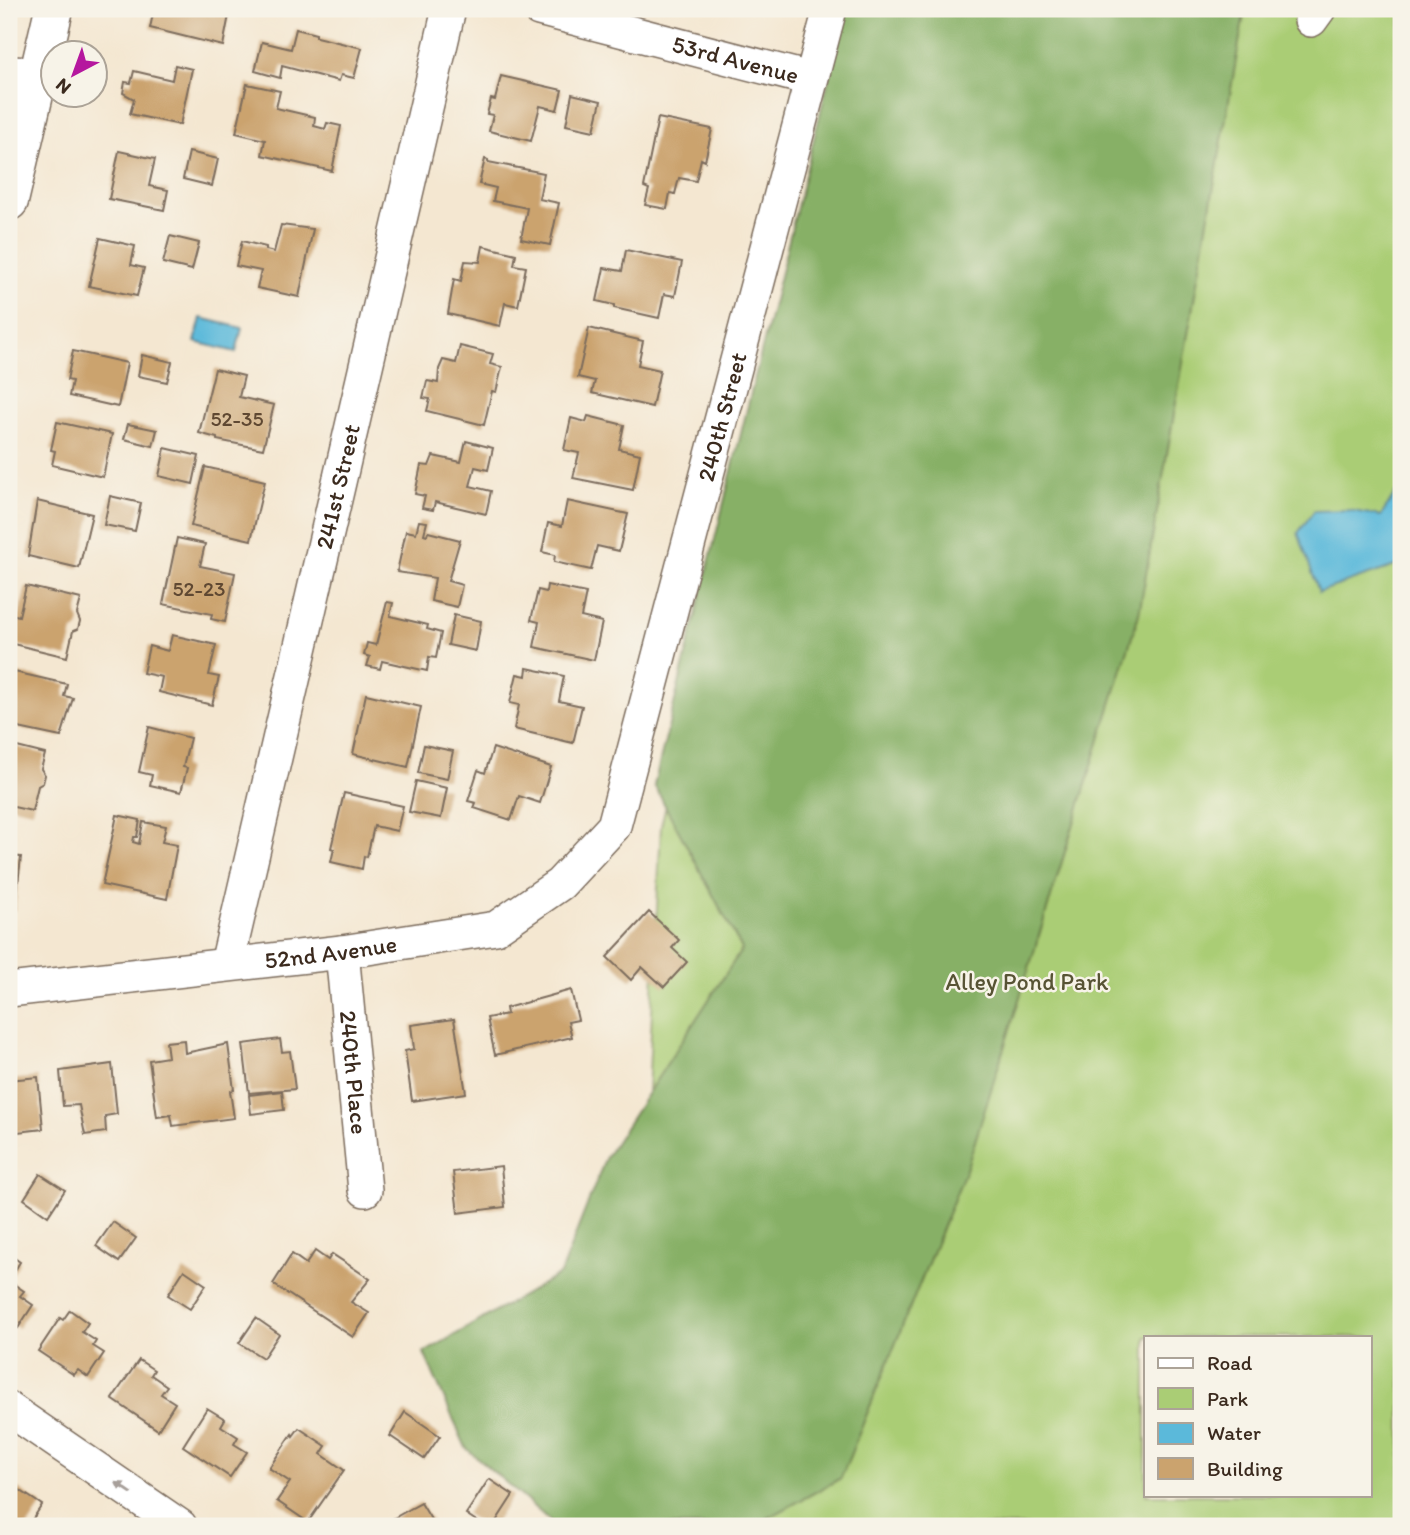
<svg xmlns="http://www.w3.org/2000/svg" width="1410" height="1535" viewBox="0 0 1410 1535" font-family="Itim,sans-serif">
<rect width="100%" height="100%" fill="#f7f3e8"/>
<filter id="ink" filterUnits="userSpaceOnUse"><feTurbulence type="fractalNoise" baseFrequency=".0143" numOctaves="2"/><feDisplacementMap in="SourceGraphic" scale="14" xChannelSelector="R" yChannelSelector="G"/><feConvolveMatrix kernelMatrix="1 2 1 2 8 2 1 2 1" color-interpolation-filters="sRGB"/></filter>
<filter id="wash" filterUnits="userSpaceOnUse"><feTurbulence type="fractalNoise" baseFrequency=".00686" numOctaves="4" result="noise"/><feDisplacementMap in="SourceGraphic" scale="28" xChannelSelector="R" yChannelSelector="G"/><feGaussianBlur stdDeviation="1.57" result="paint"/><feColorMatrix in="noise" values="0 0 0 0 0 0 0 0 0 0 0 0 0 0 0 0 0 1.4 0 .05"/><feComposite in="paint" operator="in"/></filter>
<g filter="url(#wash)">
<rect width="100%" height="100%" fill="#f4e7d1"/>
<path fill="#aacd75" stroke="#727c4a" stroke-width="2" fill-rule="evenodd" d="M860 9H1401V1526H627L661 826ZM1146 1337H1370V1495H1146Z"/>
<path fill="#87b066" stroke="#616d42" stroke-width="2" d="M846 9H1245L1139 614 967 1167 841 1478 754 1526H556L466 1448 424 1353 560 1274 606 1157 742 949 654 785Z"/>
<g fill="#5bb9da" stroke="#4b727c" stroke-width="2">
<path d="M201 318 242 328 236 352 195 342Z"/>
<path d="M1401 485V564L1319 592 1298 533 1314 511 1348 510 1381 516Z"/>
</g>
<g id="blocks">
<g fill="#cba36e">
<path d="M154 9H216V11L229 15 223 46 150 28Z"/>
<path d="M296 29 316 34V37L362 48 354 78 341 75 339 81 282 66 280 78 255 71 262 42 291 49Z"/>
<path d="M175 65 192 69 180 125 130 114 134 99 123 93 125 82 131 83 134 71 172 80Z"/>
<path d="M501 76 562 90 557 110 540 106 531 141 489 131 493 115 487 114 491 99 495 100Z"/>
<path d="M247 84 280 91 276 108 315 117 314 126 325 129 327 123 341 126 332 171 262 155 265 140 236 133Z"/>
<path d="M572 94 601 101 594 131 566 125Z"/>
<path d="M658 118 712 129 705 161 701 159 696 181 679 178 675 194 670 193 667 209 645 205 649 189 644 187Z"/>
<path d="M119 151 155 159 149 186 168 190 164 210 109 199Z"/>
<path d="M189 152 218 159 212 186 183 179Z"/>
<path d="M485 159 488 160V162L544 173 539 199 559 203 550 245 521 239 527 208 493 201 496 188 479 184Z"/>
<path d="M281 225 313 229 299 297 257 288 261 271 236 266 242 241 266 247V250L274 252Z"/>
<path d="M170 236 199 243 192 270 163 263Z"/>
<path d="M100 238 135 246 131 265 144 268 137 296 89 286Z"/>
<path d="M483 246 516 254 514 265 526 267 518 306 505 303 500 326 448 314 454 279 461 281 465 261 480 262Z"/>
<path d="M626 250 682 262 675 296 664 294 659 318 614 308V305L597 301 604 268 622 271Z"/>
<path d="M589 328 643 341 638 365 660 370 652 407 592 393 595 381 578 377Z"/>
<path d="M460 346 493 354 490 364 502 367 496 392 492 391 484 425 427 411 430 399 423 398 427 381 438 383 439 369 443 360 456 363Z"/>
<path d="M73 351 127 363 118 407 69 396 72 381 67 380Z"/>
<path d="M142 355 172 362 167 382 138 376Z"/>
<path d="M215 369 244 376 239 397 274 405 263 449 217 440V438L199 433Z"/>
<path d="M588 416 624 425 619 449 640 454 633 490 573 478 579 453 564 450 571 418 586 422Z"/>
<path d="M57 422 112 434 103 477 52 465 55 451 51 450Z"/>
<path d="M128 424 157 430 153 446 124 439Z"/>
<path d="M466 441 493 448 488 470 475 467 470 486 491 491 486 514 435 502 433 510 422 508 425 496 415 494 421 465 429 466 433 456 461 462Z"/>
<path d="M165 448 199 456 193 484 159 476Z"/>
<path d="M205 467 265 481 251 540 191 526Z"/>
<path d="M110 496 141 503 135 531 104 525Z"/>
<path d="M37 501 92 514 79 568 28 556Z"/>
<path d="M567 501 628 514 619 551 597 546 591 570 554 562 555 555 542 552 548 523 562 526Z"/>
<path d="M419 521 427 522 424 534 427 535 428 532 460 540 448 581 462 585 457 607 431 601 435 578 397 572 406 531 416 533Z"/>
<path d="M177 538 205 544 200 566 235 573 225 622 211 619 212 614 163 604Z"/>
<path d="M547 585 586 593 581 617 602 622 594 660 534 647 539 622 531 620 538 590 546 592Z"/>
<path d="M26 586 81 599 77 614 80 621 78 629 73 631 67 657 9 643 11 614 19 616Z"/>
<path d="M387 602 393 603 390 616 428 625 427 629 441 633 436 658 429 657 427 671 382 661 380 669 367 666 370 657 364 655 367 643 376 645Z"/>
<path d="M454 615 481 621 476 651 448 645Z"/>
<path d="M172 635 216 645 209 675 219 677 212 705 159 692 162 677 143 673 149 646 168 651Z"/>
<path d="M527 668 564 676 559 701 582 706 573 743 514 729 519 705 510 703 517 674 526 676Z"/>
<path d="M10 671 67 684 64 696 73 698 61 737 9 726Z"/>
<path d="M366 694 421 707 408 767 353 754Z"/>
<path d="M149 727 190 738 183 767 187 768 181 792 150 785 152 775 139 772Z"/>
<path d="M9 745 45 754 41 769 45 775 43 783 38 786 32 811 9 806Z"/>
<path d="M424 745 453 751 447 779 418 773Z"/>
<path d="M493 748 551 767 540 803 519 796 511 820 474 808 476 803 468 801 478 770 485 773Z"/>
<path d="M416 781 447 788 441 818 409 812Z"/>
<path d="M344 793 403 806 397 831 374 826 367 857 364 856 362 869 331 862 334 849 331 848Z"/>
<path d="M117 815 140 820 137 837H134L133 842 139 844 143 822 166 826 162 842 177 845 167 899 102 885Z"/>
<path d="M9 856 21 857 15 911 9 910Z"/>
<path d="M649 912 679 940 672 948 687 962 664 987 642 967 631 980 607 957Z"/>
<path d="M571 990 578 1020 568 1022 572 1037 495 1055 487 1018 507 1014 506 1008Z"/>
<path d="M454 1019 466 1093 412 1101 405 1051 414 1049 411 1025Z"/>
<path d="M280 1039 282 1052 290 1051 295 1089 249 1093 243 1044Z"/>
<path d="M184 1040 185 1053 228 1044 234 1090 230 1091 234 1118 173 1126 171 1115 157 1117 149 1060 168 1057 166 1042Z"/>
<path d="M112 1064 117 1114 105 1116 106 1132 85 1135 79 1105 63 1106 60 1071Z"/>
<path d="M38 1077 43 1129 9 1133V1080Z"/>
<path d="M282 1091 284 1110 251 1114 249 1095Z"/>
<path d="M501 1166 505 1207 458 1213 453 1172Z"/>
<path d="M40 1174 65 1190 48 1216 24 1199Z"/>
<path d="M113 1222 136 1238 119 1262 96 1246Z"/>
<path d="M315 1251 328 1260 332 1254 370 1279 351 1302 369 1313 353 1337 273 1284 292 1254 306 1264Z"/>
<path d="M9 1254 20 1262 9 1280Z"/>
<path d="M184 1270 206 1285 190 1309 168 1295Z"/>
<path d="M9 1281 24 1291 20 1296 33 1305 18 1328 9 1322Z"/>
<path d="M70 1310 88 1323 82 1332 96 1341 93 1346 104 1353 88 1377 78 1370 74 1375 38 1351 60 1318 63 1320Z"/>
<path d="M256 1318 279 1334 263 1358 239 1343Z"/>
<path d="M139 1360 154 1370 151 1375 167 1386 161 1394 175 1403 158 1430 112 1399Z"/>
<path d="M207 1408 225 1419 221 1426 238 1437 234 1444 247 1452 230 1477 183 1446Z"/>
<path d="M405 1412 440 1436 424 1459 390 1436Z"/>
<path d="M299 1428 326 1446 321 1454 344 1470 308 1522 277 1501 290 1482 269 1468 292 1434 293 1436Z"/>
<path d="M489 1479 513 1495 493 1526H484L466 1514Z"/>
<path d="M9 1483 42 1505 28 1526H9Z"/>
<path d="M421 1503 435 1526H380L410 1509Z"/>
</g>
</g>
</g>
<g filter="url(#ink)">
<use href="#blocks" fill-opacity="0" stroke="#7c6c5d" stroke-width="2"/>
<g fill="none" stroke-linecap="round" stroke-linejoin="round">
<defs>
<g id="minor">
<path id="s1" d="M539 9 810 79"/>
<path d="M1311 20 1319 9"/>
<path d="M9 73 37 74"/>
<path id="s2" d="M342 952 365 1190"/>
<path id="s3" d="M227 964 449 9"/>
<path id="s4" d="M9 990 342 952 496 928 560 884 614 826 830 9"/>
<path d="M9 1409 180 1526"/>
</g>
<path id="major" d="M9 201 54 9"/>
</defs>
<use href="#minor" stroke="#7c6c5d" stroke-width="36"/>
<use href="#major" stroke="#7c6c5d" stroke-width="41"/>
<use href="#minor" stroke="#fff" stroke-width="33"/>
<use href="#major" stroke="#fff" stroke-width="38"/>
</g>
<defs><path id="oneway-solid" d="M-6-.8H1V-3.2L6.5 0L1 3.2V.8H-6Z" transform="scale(1.75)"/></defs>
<use fill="#a79f9a" href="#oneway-solid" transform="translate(124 1488) rotate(-146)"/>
</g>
<g text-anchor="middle" stroke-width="5" stroke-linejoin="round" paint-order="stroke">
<g font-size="21" fill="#5f4832">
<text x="237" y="426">52-35</text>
<text x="199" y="596">52-23</text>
</g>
<g font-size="24" fill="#3b2a1e" stroke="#f7f3e8">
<text dy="8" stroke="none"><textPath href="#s1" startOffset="203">53rd Avenue</textPath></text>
<text dy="8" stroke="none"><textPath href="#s4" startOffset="1071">240th Street</textPath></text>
<text dy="8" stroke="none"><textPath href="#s3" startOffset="490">241st Street</textPath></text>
<text dy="8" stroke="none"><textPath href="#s4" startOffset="324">52nd Avenue</textPath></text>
<text dy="8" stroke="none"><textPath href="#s2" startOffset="121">240th Place</textPath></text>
</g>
<g font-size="24" fill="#575334" stroke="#f7f3e8">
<text x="1027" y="990">Alley Pond Park</text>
</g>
</g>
<rect width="1410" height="1535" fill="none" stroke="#f7f3e8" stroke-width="35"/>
<rect x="1144" y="1336" width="228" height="161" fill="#f7f3e8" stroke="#aca397" stroke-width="2"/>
<rect x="1158" y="1358" width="35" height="10" fill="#ffffff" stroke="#aca397" stroke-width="2"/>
<text x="1207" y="1370" font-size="21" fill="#3b2a1e">Road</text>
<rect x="1158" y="1388" width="35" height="21" fill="#aacd75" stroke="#aca397" stroke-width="2"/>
<text x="1207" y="1406" font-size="21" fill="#3b2a1e">Park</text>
<rect x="1158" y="1423" width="35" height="21" fill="#5bb9da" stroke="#aca397" stroke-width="2"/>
<text x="1207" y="1440" font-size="21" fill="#3b2a1e">Water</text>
<rect x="1158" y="1458" width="35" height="21" fill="#cba36e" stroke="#aca397" stroke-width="2"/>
<text x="1207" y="1476" font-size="21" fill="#3b2a1e">Building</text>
<g transform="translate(74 74) rotate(221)"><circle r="33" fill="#f7f3e8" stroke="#aca397" stroke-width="2"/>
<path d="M0-5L12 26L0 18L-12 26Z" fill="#b5179e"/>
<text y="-10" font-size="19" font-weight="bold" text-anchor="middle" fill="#3b2a1e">N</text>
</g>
</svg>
